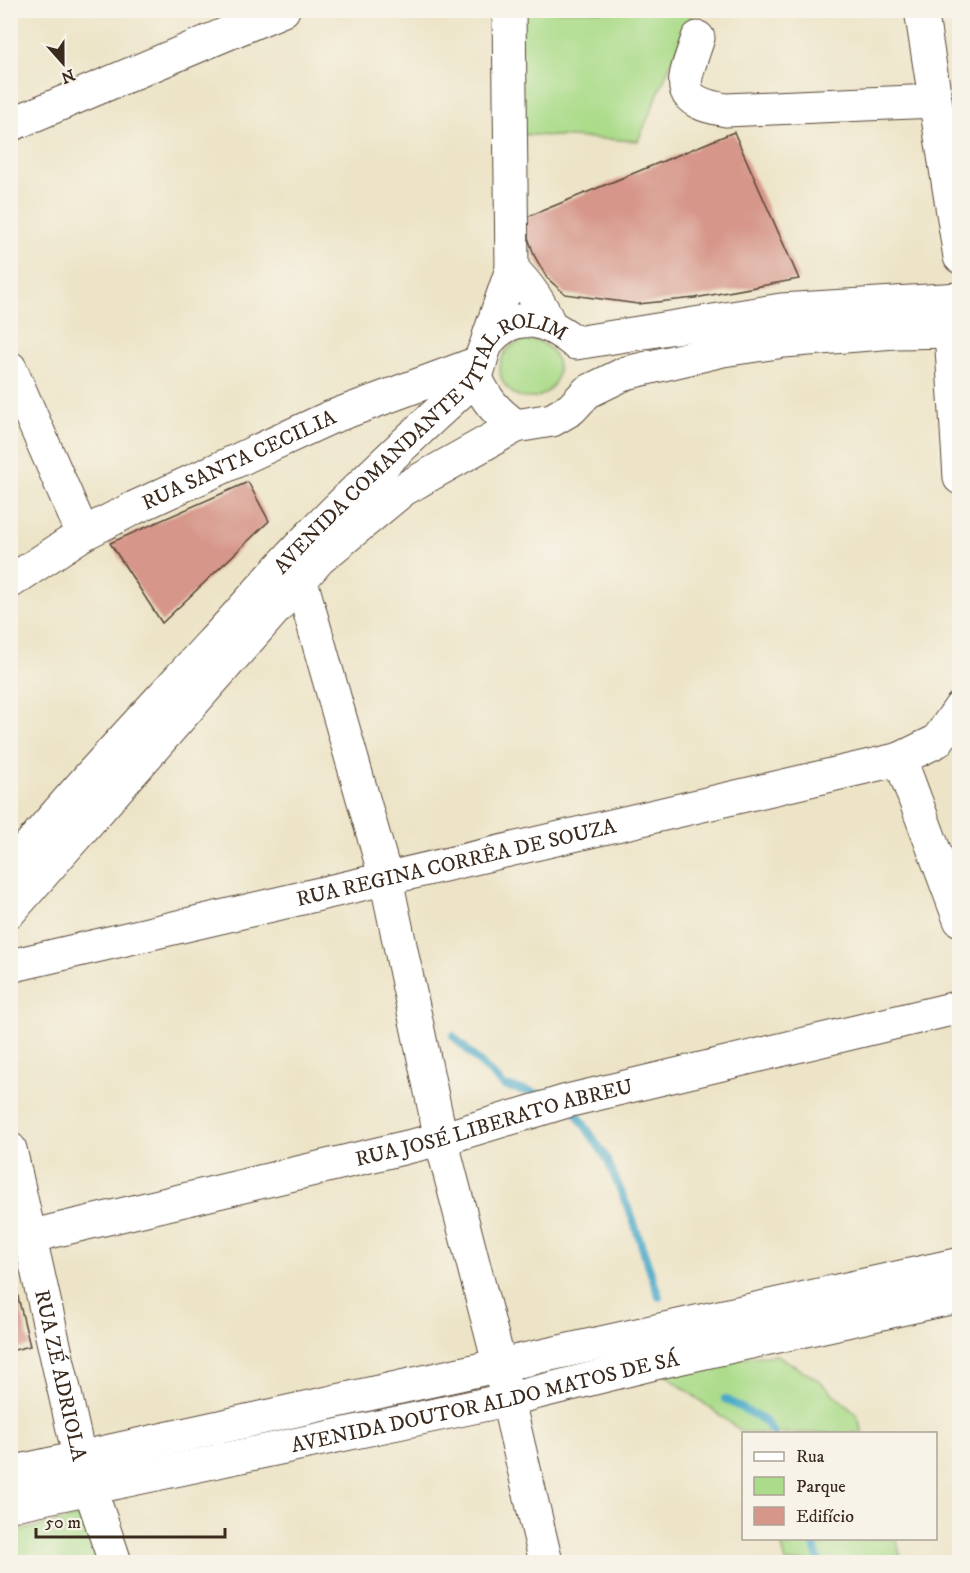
<svg xmlns="http://www.w3.org/2000/svg" width="970" height="1573" viewBox="0 0 970 1573" font-family="'IM FELL DW Pica',serif">
<rect width="100%" height="100%" fill="#f7f3e8"/>
<filter id="ink" filterUnits="userSpaceOnUse"><feTurbulence type="fractalNoise" baseFrequency=".0167" numOctaves="2"/><feDisplacementMap in="SourceGraphic" scale="12" xChannelSelector="R" yChannelSelector="G"/><feConvolveMatrix kernelMatrix="1 2 1 2 8 2 1 2 1" color-interpolation-filters="sRGB"/></filter>
<filter id="wash" filterUnits="userSpaceOnUse"><feTurbulence type="fractalNoise" baseFrequency=".008" numOctaves="4" result="noise"/><feDisplacementMap in="SourceGraphic" scale="24" xChannelSelector="R" yChannelSelector="G"/><feGaussianBlur stdDeviation="1.35" result="paint"/><feColorMatrix in="noise" values="0 0 0 0 0 0 0 0 0 0 0 0 0 0 0 0 0 1.4 0 .05"/><feComposite in="paint" operator="in"/></filter>
<g filter="url(#wash)">
<rect width="100%" height="100%" fill="#ede4c7"/>
<g fill="#abdc8a" stroke="#738354" stroke-width="1.5">
<path d="M519 11H693L638 141 518 134Z"/>
<circle cx="529" cy="369" r="29"/>
<path d="M777 1355 818 1380 857 1415 863 1433H744L651 1364Z"/>
<path d="M83 1516 97 1562H11L10 1533Z"/>
<path d="M780 1539H896L902 1562H786Z"/>
</g>
<g fill="none" stroke-linecap="round" stroke-linejoin="round">
<g stroke="#47a8c7" stroke-width="8">
<path d="M453 1036 504 1086 544 1095"/>
<path d="M573 1108 607 1159 633 1220 659 1297"/>
<path d="M725 1399 765 1421 774 1434"/>
<path d="M812 1538 819 1562"/>
</g>
</g>
<g id="blocks">
<g fill="#d69689">
<path d="M734 132 799 279 695 298 638 304 565 294 547 278 534 255 522 219Z"/>
<path d="M248 482 269 521 162 623 110 543Z"/>
<path d="M10 1264 30 1346 10 1351Z"/>
</g>
</g>
</g>
<g filter="url(#ink)">
<use href="#blocks" fill-opacity="0" stroke="#564637" stroke-width="1.5"/>
<g fill="none" stroke-linecap="round" stroke-linejoin="round">
<defs>
<g id="minor">
<path d="M921 10 960 257"/>
<path d="M698 38C684 81 670 101 726 110L935 101"/>
<path d="M10 125 283 10"/>
<path d="M512 269C529 286 541 303 550 326"/>
<path d="M951 332 960 478"/>
<path d="M488 339 512 269 509 10"/>
<path d="M10 368 83 534"/>
<path d="M301 581 386 879 441 1139 499 1363 546 1562"/>
<path id="s1" d="M10 582 83 534 134 508 329 418 478 363"/>
<path d="M900 759 960 920"/>
<path id="s2" d="M10 966 900 759 937 741 960 708"/>
<path id="s3" d="M10 1149 79 1456 115 1562"/>
<path id="s4" d="M28 1237 441 1139 567 1101 960 1007"/>
<path d="M10 1473 960 1264"/>
<path id="s5" d="M10 1505 506 1400 651 1364 960 1296"/>
</g>
<g id="major">
<path d="M476 378C486 400 496 412 516 426"/>
<path id="s6" d="M10 869C74 791 142 719 210 645 242 611 272 575 305 541 358 487 413 435 469 384 488 366 473 345 506 326 531 312 557 328 576 343L781 310 960 299"/>
<path d="M10 911 319 559 404 489 516 426 552 420 571 409 587 392 626 373 723 350 784 341 894 332 960 331"/>
</g>
</defs>
<use href="#minor" stroke="#564637" stroke-width="35"/>
<use href="#major" stroke="#564637" stroke-width="35"/>
<use href="#minor" stroke="#fff" stroke-width="33"/>
<use href="#major" stroke="#fff" stroke-width="33"/>
</g>
</g>
<g text-anchor="middle" stroke-width="6" stroke-linejoin="round" paint-order="stroke">
<g font-size="21" fill="#3b2a1e" stroke="#f7f3e8">
<text dy="7" stroke="none"><textPath href="#s1" startOffset="260">RUA SANTA CECILIA</textPath></text>
<text dy="7" stroke="none"><textPath href="#s6" startOffset="602">AVENIDA COMANDANTE VITAL ROLIM</textPath></text>
<text dy="7" stroke="none"><textPath href="#s2" startOffset="458">RUA REGINA CORRÊA DE SOUZA</textPath></text>
<text dy="7" stroke="none"><textPath href="#s4" startOffset="480">RUA JOSÉ LIBERATO ABREU</textPath></text>
<text dy="7" stroke="none"><textPath href="#s3" startOffset="232">RUA ZÉ ADRIOLA</textPath></text>
<text dy="7" stroke="none"><textPath href="#s5" startOffset="486">AVENIDA DOUTOR ALDO MATOS DE SÁ</textPath></text>
</g>
</g>
<rect width="970" height="1573" fill="none" stroke="#f7f3e8" stroke-width="36"/>
<rect x="742" y="1432" width="195" height="108" fill="#f7f3e8" stroke="#aca397" stroke-width="1.5"/>
<rect x="754" y="1452" width="30" height="9" fill="#ffffff" stroke="#aca397" stroke-width="1.5"/>
<text x="796" y="1462" font-size="18" fill="#3b2a1e">Rua</text>
<rect x="754" y="1477" width="30" height="18" fill="#abdc8a" stroke="#aca397" stroke-width="1.5"/>
<text x="796" y="1492" font-size="18" fill="#3b2a1e">Parque</text>
<rect x="754" y="1507" width="30" height="18" fill="#d69689" stroke="#aca397" stroke-width="1.5"/>
<text x="796" y="1522" font-size="18" fill="#3b2a1e">Edifício</text>
<g transform="translate(63 63) rotate(159)" stroke="#f7f3e8" stroke-width="4.5" paint-order="stroke">
<path d="M0-4.5L10 22L0 15L-10 22Z" fill="#3b2a1e"/>
<text y="-9" font-size="16" font-weight="bold" text-anchor="middle" fill="#3b2a1e">N</text>
</g>
<path d="M36 1528v9h189v-9" fill="none" stroke="#3b2a1e" stroke-width="3"/>
<text x="45" y="1528" font-size="18" fill="#3b2a1e" stroke="#f7f3e8" stroke-width="4.5" paint-order="stroke">50 m</text>
</svg>
